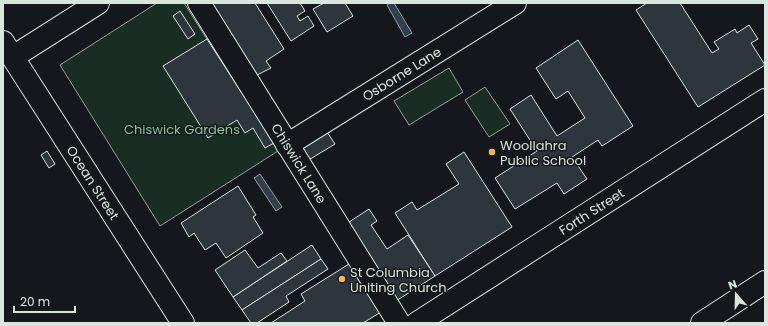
<svg xmlns="http://www.w3.org/2000/svg" width="768" height="326" viewBox="0 0 768 326" font-family="Poppins,sans-serif">
<rect width="100%" height="100%" fill="#14181c"/>
<g fill="#1a2d24" stroke="#939e99">
<path d="M157 3H184L278 151 160 226 60 65Z"/>
<path d="M449 68 463 92 409 125 394 101Z"/>
<path d="M485 87 510 124 489 137 465 100Z"/>
</g>
<g fill="#2f3f4d" stroke="#939e99">
<path d="M390 3H394L412 33 405 37 387 5Z"/>
<path d="M260 174 282 207 276 211 254 178Z"/>
</g>
<g fill="#2c363c" stroke="#d8e6dc">
<path d="M208 3H255L284 49 266 61 271 68 255 76Z"/>
<path d="M267 3H300L305 11 297 16 300 21 308 16 314 26 291 41Z"/>
<path d="M324 3H345L353 16 327 32 313 9Z"/>
<path d="M647 3H680L712 53 719 49 714 42 735 29 737 33 749 25 758 39 751 43 765 65 698 107 636 10Z"/>
<path d="M180 11 195 34 188 39 173 16Z"/>
<path d="M207 39 274 143 265 148 253 128 245 133 237 120 208 138 163 66Z"/>
<path d="M578 40 633 126 602 146 598 140 572 157 587 179 564 194 557 183 515 209 495 178 537 151 510 109 531 95 557 136 585 118 568 91 556 99 536 68Z"/>
<path d="M327 132 335 144 307 161 300 149Z"/>
<path d="M47 151 55 164 49 168 41 155Z"/>
<path d="M464 152 512 227 435 276 395 213 412 202 417 210 459 184 446 164Z"/>
<path d="M238 186 256 215 253 217 263 233 226 258 216 243 205 250 194 233 189 237 181 223Z"/>
<path d="M369 209 377 221 371 225 387 249 408 235 435 276 396 301 346 224Z"/>
<path d="M312 245 321 259 242 310 233 297Z"/>
<path d="M245 250 258 268 281 253 287 261 233 297 215 270Z"/>
<path d="M321 259 328 269 286 296 289 302 257 323H251L242 310Z"/>
<path d="M349 264 381 312 363 323H271L305 301 301 294Z"/>
</g>
<g fill="none" stroke-linecap="round" stroke-linejoin="round">
<defs>
<g id="minor">
<path id="s1" d="M199 3 399 323"/>
<path d="M13 57 98 3"/>
<path id="s2" d="M287 145 515 3"/>
<path id="s3" d="M417 323 765 100"/>
<path d="M702 323 765 282"/>
</g>
<g id="major">
<path id="s4" d="M3 42 183 323"/>
</g>
</defs>
<use href="#minor" stroke="#d8e6dc" stroke-width="24"/>
<use href="#major" stroke="#d8e6dc" stroke-width="24"/>
<use href="#minor" stroke="#14181c" stroke-width="22"/>
<use href="#major" stroke="#14181c" stroke-width="22"/>
</g>
<g fill="#ffb74d" stroke="#14181c" stroke-width="1.5">
<circle cx="492" cy="152" r="4"/>
<circle cx="342" cy="279" r="4"/>
</g>
<g text-anchor="middle" stroke-width="3" stroke-linejoin="round" paint-order="stroke">
<g font-size="13" fill="#d8e6dc" stroke="#14181c">
<text dy="5" stroke="none"><textPath href="#s2" startOffset="135">Osborne Lane</textPath></text>
<text dy="5" stroke="none"><textPath href="#s1" startOffset="189">Chiswick Lane</textPath></text>
<text dy="5" stroke="none"><textPath href="#s4" startOffset="167">Ocean Street</textPath></text>
<text dy="5" stroke="none"><textPath href="#s3" startOffset="207">Forth Street</textPath></text>
</g>
<g font-size="13" fill="#8ac095" stroke="#14181c">
<text x="182" y="134">Chiswick Gardens</text>
</g>
<g font-size="13" fill="#d8e6dc" stroke="#14181c" text-anchor="start">
<text x="500" y="150">Woollahra<tspan x="500" dy="15">Public School</tspan></text>
<text x="350" y="277">St Columbia<tspan x="350" dy="15">Uniting Church</tspan></text>
</g>
</g>
<rect width="768" height="326" fill="none" stroke="#d8e6dc" stroke-width="8"/>
<g transform="translate(736 294) rotate(340)" stroke="#14181c" stroke-width="3" paint-order="stroke">
<path d="M0-3L7 15L0 10L-7 15Z" fill="#d8e6dc"/>
<text y="-6" font-size="11" font-weight="bold" text-anchor="middle" fill="#d8e6dc">N</text>
</g>
<path d="M14 306v6h61v-6" fill="none" stroke="#d8e6dc" stroke-width="2"/>
<text x="20" y="306" font-size="12" fill="#d8e6dc" stroke="#14181c" stroke-width="3" paint-order="stroke">20 m</text>
</svg>
